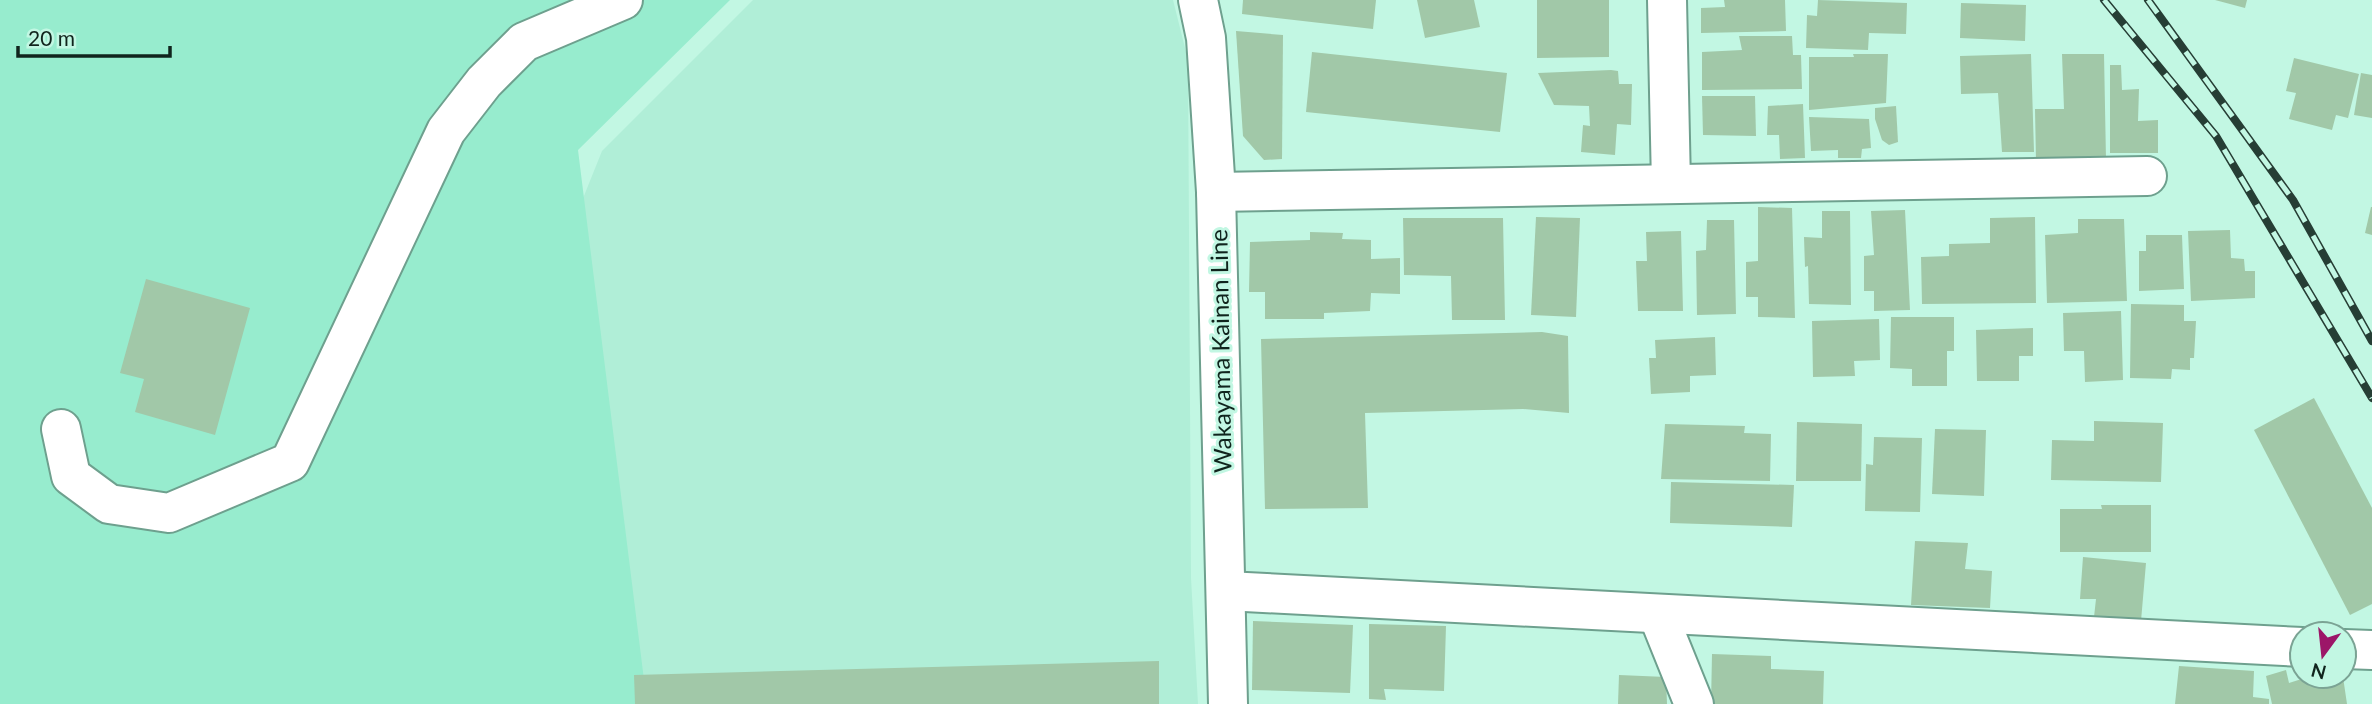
<svg xmlns="http://www.w3.org/2000/svg" width="2372" height="704" viewBox="0 0 2372 704" font-family="Lato,sans-serif">
<style>
.built{fill:#b0eed7}
.green{fill:#97ecce}
.building{fill:#a1c8a8}
.lines{fill:none;stroke-linecap:round;stroke-linejoin:round}
.street-casing{stroke:#6ea08e;stroke-width:42}
.secondary-casing{stroke:#6ea08e;stroke-width:42}
.street{stroke:#fff;stroke-width:38}
.secondary{stroke:#fff;stroke-width:38}
.rail-casing{stroke:#263e35;stroke-width:8}
.rail{stroke:#c2f7e3;stroke-width:5;stroke-dasharray:16;stroke-linecap:butt}
.labels{text-anchor:middle;dominant-baseline:central;stroke-width:6;stroke-linejoin:round;paint-order:stroke}
.street-label{font-size:24px;fill:#10241d;stroke:#c2f7e3}
</style>
<rect width="100%" height="100%" fill="#c2f7e3"/>
<polygon class="built" points="753,0 1173,0 1188,60 1191,578 1198,704 585,704 537,313 602,151"/>
<polygon class="green" points="0,0 730,0 578,150 647,704 0,704"/>
<g class="building">
<polygon points="1243,0 1376,0 1373,29 1242,14"/>
<polygon points="1417,0 1474,0 1480,27 1425,38"/>
<polygon points="1537,0 1609,0 1609,57 1537,58"/>
<polygon points="1724,0 1785,0 1786,31 1701,33 1701,8 1725,7"/>
<polygon points="1818,0 1907,3 1906,34 1869,33 1868,50 1806,48 1807,15 1817,16"/>
<polygon points="2215,0 2247,0 2245,8"/>
<polygon points="1961,3 2026,5 2025,41 1960,38"/>
<polygon points="1236,31 1283,35 1282,159 1264,160 1243,136"/>
<polygon points="1739,36 1792,36 1793,55 1801,55 1802,89 1702,90 1702,52 1742,50"/>
<polygon points="1312,52 1507,73 1500,132 1306,112"/>
<polygon points="1853,54 1888,54 1886,103 1809,110 1809,57 1854,57"/>
<polygon points="2031,54 2034,152 2002,152 1998,93 1961,94 1960,56"/>
<polygon points="2062,54 2104,54 2106,160 2036,161 2035,109 2064,109"/>
<polygon points="2294,58 2359,74 2348,118 2336,115 2332,130 2289,119 2296,93 2286,91"/>
<polygon points="2110,65 2121,65 2122,90 2139,89 2138,121 2158,120 2158,153 2110,153"/>
<polygon points="1611,70 1618,71 1619,84 1632,84 1631,125 1617,124 1615,155 1581,152 1583,125 1590,126 1589,106 1554,105 1538,73"/>
<polygon points="2361,73 2372,75 2372,118 2354,115"/>
<polygon points="1702,96 1755,96 1756,136 1703,135"/>
<polygon points="1803,104 1805,158 1780,159 1779,135 1767,135 1768,106"/>
<polygon points="1896,106 1898,142 1889,145 1882,140 1875,119 1875,108"/>
<polygon points="1809,117 1869,119 1871,148 1862,149 1861,158 1838,158 1838,150 1811,151"/>
<polygon points="1758,207 1792,208 1795,318 1758,317 1758,297 1746,297 1746,262 1758,261"/>
<polygon points="2371,207 2372,207 2372,235 2365,233"/>
<polygon points="1905,210 1910,310 1874,311 1874,291 1864,291 1864,256 1874,255 1871,211"/>
<polygon points="1822,211 1850,211 1851,305 1809,304 1808,266 1805,267 1804,237 1822,238"/>
<polygon points="1536,217 1580,218 1576,317 1531,315"/>
<polygon points="2035,217 2036,303 1922,304 1921,257 1949,256 1949,244 1990,243 1990,218"/>
<polygon points="1403,218 1503,218 1505,320 1452,320 1451,276 1404,275"/>
<polygon points="2078,219 2124,219 2127,301 2047,303 2045,235 2078,233"/>
<polygon points="1707,220 1734,220 1736,314 1697,315 1696,251 1706,250"/>
<polygon points="2230,230 2231,258 2244,259 2245,271 2255,271 2255,298 2191,301 2188,231"/>
<polygon points="1681,231 1683,311 1638,311 1636,261 1647,261 1646,232"/>
<polygon points="1310,232 1343,233 1342,239 1371,240 1371,259 1400,258 1400,294 1371,293 1370,311 1324,313 1324,319 1265,319 1265,292 1249,292 1250,242 1310,240"/>
<polygon points="2146,235 2182,235 2184,289 2139,291 2139,251 2146,251"/>
<polygon points="146,279 250,308 215,435 135,412 144,379 120,373"/>
<polygon points="2131,304 2184,305 2184,321 2196,321 2194,358 2190,358 2190,370 2172,369 2171,379 2130,378"/>
<polygon points="2121,311 2123,380 2085,382 2084,351 2064,351 2063,313"/>
<polygon points="1891,317 1954,317 1954,351 1947,351 1947,386 1912,386 1912,369 1890,368"/>
<polygon points="1879,319 1880,360 1854,361 1855,376 1813,377 1812,321"/>
<polygon points="2033,328 2033,356 2019,356 2019,381 1977,381 1976,330"/>
<polygon points="1542,332 1568,336 1569,413 1523,409 1365,413 1368,508 1265,509 1261,339"/>
<polygon points="1715,337 1716,375 1690,376 1690,392 1651,394 1649,358 1656,358 1655,340"/>
<polygon points="2314,398 2372,508 2372,604 2350,615 2254,430"/>
<polygon points="2094,421 2163,423 2161,482 2051,480 2052,440 2094,441"/>
<polygon points="1797,422 1862,424 1861,481 1796,481"/>
<polygon points="1665,424 1745,426 1744,433 1771,434 1770,481 1661,479"/>
<polygon points="1935,429 1986,430 1984,496 1932,494"/>
<polygon points="1874,437 1922,438 1920,512 1865,511 1866,464 1873,465"/>
<polygon points="1671,482 1794,485 1792,527 1670,523"/>
<polygon points="2101,505 2151,505 2151,552 2060,552 2060,509 2102,509"/>
<polygon points="1915,541 1968,543 1965,569 1992,571 1990,608 1911,605"/>
<polygon points="2083,557 2146,563 2141,621 2094,617 2096,599 2080,599"/>
<polygon points="1253,621 1353,625 1350,693 1252,690"/>
<polygon points="1369,624 1446,626 1444,691 1384,689 1386,700 1369,699"/>
<polygon points="1712,654 1771,656 1771,669 1824,671 1823,704 1711,704"/>
<polygon points="1159,661 1159,704 635,704 634,675"/>
<polygon points="2179,666 2254,671 2253,697 2269,699 2269,704 2175,704"/>
<polygon points="2286,670 2289,683 2311,676 2314,684 2343,677 2347,704 2272,704 2266,676"/>
<polygon points="1619,675 1666,677 1667,704 1618,704"/>
</g>
<g class="lines">
<defs>
<g id="street">
<polyline points="1667,0 1671,184"/>
<polyline points="1216,192 2147,176"/>
<polyline points="61,429 71,476 109,504 169,513 290,462 446,131 484,82 524,42 623,0"/>
<polyline points="1226,591 2302,647"/>
<polyline points="1658,615 1694,704"/>
<polyline points="2344,649 2372,650"/>
</g>
<polyline id="secondary" points="1198,0 1206,38 1216,192 1228,704"/>
</defs>
<use href="#street" class="street-casing"/>
<use href="#secondary" class="secondary-casing"/>
<use href="#street" class="street"/>
<use href="#secondary" class="secondary"/>
<defs>
<g id="rail">
<polyline points="2104,0 2216,136 2372,398"/>
<polyline points="2148,0 2293,200 2372,341"/>
</g>
</defs>
<use href="#rail" class="rail-casing"/>
<use href="#rail" class="rail"/>
</g>
<g class="labels">
<g class="street-label">
<text transform="translate(1220 351) rotate(-91)">Wakayama Kainan Line</text>
</g>
</g>
<g transform="translate(2323 655) rotate(195)"><circle r="33" fill="#c2f7e3" stroke="#7ba394" stroke-width="2"/>
<path d="M0-5L12 26L0 18L-12 26Z" fill="#9c1668"/>
<text y="-10" font-size="19" font-weight="bold" text-anchor="middle" fill="#10241d">N</text>
</g>
<path d="M18 46v10h152v-10" fill="none" stroke="#10241d" stroke-width="3.5"/>
<text x="28" y="46" font-size="21" fill="#10241d" stroke="#c2f7e3" stroke-width="5" paint-order="stroke">20 m</text>
</svg>
